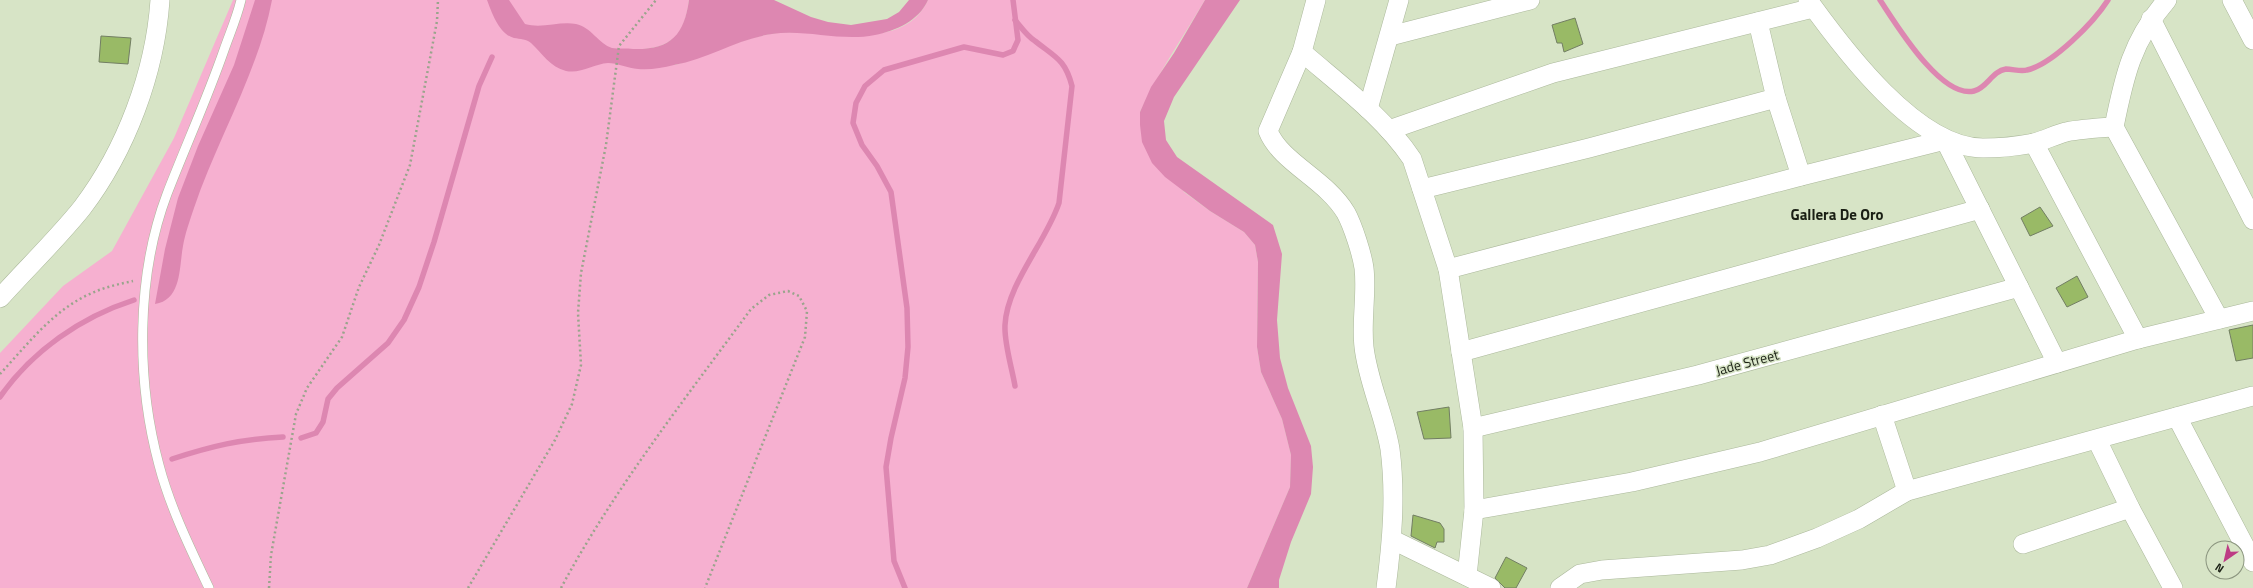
<svg xmlns="http://www.w3.org/2000/svg" width="2253" height="588" viewBox="0 0 2253 588" font-family="'Titillium Web',sans-serif">
<style>
.green{fill:#f6b0d0}
.water{fill:#dd87b1}
.lines{fill:none;stroke-linecap:round;stroke-linejoin:round}
.stream{stroke:#dd87b1;stroke-width:5.5}
.building{fill:#99ba66;stroke:#727e63}
.service-casing{stroke:#abb89b;stroke-width:10}
.minor-casing{stroke:#abb89b;stroke-width:20}
.path{stroke:#9aa48c;stroke-width:2.5;stroke-dasharray:2 3;stroke-linecap:butt}
.service{stroke:#fff;stroke-width:9}
.minor{stroke:#fff;stroke-width:19}
.labels{text-anchor:middle;dominant-baseline:central;stroke-width:3;stroke-linejoin:round;paint-order:stroke}
.street-label{font-size:14px;fill:#1a1f14;stroke:#d7e4c6}
.neighbourhood-label{font-size:15px;font-weight:bold;fill:#1a1f14;stroke:#d7e4c6}
</style>
<rect width="100%" height="100%" fill="#d7e4c6"/>
<path class="green" d="M233,0H689C685,30 676,46 644,49L675,65C707,56 737,40 770,34C817,25 902,57 928,0H1205C1183,37 1158,73 1140,112L1184,192L1210,211L1244,232L1255,245L1258,262L1257,347L1261,372L1282,419L1291,455L1290,487L1247,588H0V353L63,286L112,251L174,138Z"/>
<g class="water">
<path d="M255,0H272C259,70 217,140 194,208C190,220 185,234 183,246C179,267 182,300 155,304L165,249L178,198L198,146L234,65Z"/>
<path d="M487,0H509L525,24C542,29 559,21 576,24C591,27 599,44 612,48C618,49 627,48 633,49C670,50 684,36 689,0H774L811,17L828,22L851,25L887,19L899,12L909,0H928C919,21 895,31 875,35C841,42 806,29 772,34C737,39 708,59 674,65C662,68 650,70 638,69C628,68 617,63 608,63C594,64 581,74 566,71C550,67 543,54 531,43C527,39 520,39 514,38C499,34 492,13 487,0Z"/>
<polygon points="1205,0 1240,0 1174,97 1164,121 1166,140 1177,157 1273,225 1282,254 1277,320 1280,358 1288,388 1311,446 1313,467 1311,494 1291,542 1279,580 1279,588 1247,588 1290,487 1291,455 1282,419 1261,372 1257,347 1258,262 1255,245 1244,232 1210,211 1165,177 1152,163 1142,142 1140,125 1140,112 1151,87 1174,53"/>
</g>
<g class="lines">
<g class="stream">
<path d="M1880,0C1896,24 1941,99 1974,91C1987,88 1992,71 2006,69C2013,69 2021,72 2027,70C2053,64 2094,22 2108,0"/>
<path d="M1015,20C1021,27 1027,36 1035,41C1055,57 1065,59 1072,86L1059,203C1046,242 1007,284 1005,325C1004,343 1012,368 1015,386"/>
<path d="M0,397C32,351 81,317 134,300"/>
<polyline points="301,438 316,433 323,422 328,399 337,388 388,343 404,320 419,287 434,242 479,86 492,57"/>
<path d="M172,459C212,446 241,439 283,437"/>
<polyline points="905,588 894,561 886,467 891,438 905,378 908,347 907,308 891,192 877,166 862,145 853,123 856,103 865,86 884,70 964,47 1003,55 1013,51 1018,40 1013,0"/>
</g>
</g>
<g class="building">
<polygon points="1575,18 1583,44 1564,52 1562,43 1557,43 1552,25"/>
<polygon points="101,36 131,38 128,64 99,62"/>
<polygon points="2040,207 2053,226 2030,236 2021,218"/>
<polygon points="2077,276 2088,297 2067,307 2056,288"/>
<polygon points="2253,325 2253,358 2236,361 2229,330"/>
<polygon points="1449,407 1451,438 1424,439 1417,412"/>
<polygon points="1413,515 1440,523 1444,529 1444,542 1437,542 1435,548 1411,536"/>
<polygon points="1506,557 1527,568 1516,588 1505,588 1495,578"/>
</g>
<g class="lines">
<defs>
<path id="service" d="M209,588C190,548 170,507 159,465C136,380 136,276 167,194C186,145 207,99 224,50C230,33 237,17 241,0"/>
<g id="minor">
<path d="M1316,0L1302,52C1340,85 1384,117 1412,159L1448,269L1473,428L1474,510L1467,576"/>
<path d="M1808,0C1844,50 1917,148 1983,148C1999,148 2018,146 2034,143C2045,140 2055,135 2066,132C2081,129 2098,128 2114,127"/>
<path d="M2167,0C2132,40 2124,77 2114,127L2219,319"/>
<polyline points="2232,0 2253,40"/>
<polyline points="2151,19 2253,220"/>
<polyline points="1758,22 1776,98 1801,176"/>
<polyline points="1390,36 1530,0"/>
<path d="M1302,52L1268,131C1281,163 1326,179 1346,213C1353,226 1362,254 1364,268C1367,294 1361,321 1364,347C1368,382 1384,414 1390,449C1396,495 1392,542 1386,588"/>
<polyline points="1368,109 1399,0"/>
<polyline points="1389,130 1553,73 1813,8"/>
<polyline points="1945,140 2057,363"/>
<polyline points="2034,143 2138,339"/>
<polyline points="1422,189 1589,148 1776,98"/>
<polyline points="1448,269 1801,176 1945,140"/>
<path d="M0,298C27,268 57,239 82,208C126,150 155,73 160,0"/>
<polyline points="1461,352 1980,209"/>
<polyline points="1882,415 1907,491"/>
<polyline points="2177,417 2253,562"/>
<polyline points="1473,428 1698,375 2019,287"/>
<polyline points="2097,440 2130,508 2173,588"/>
<polyline points="1474,510 1632,482 1760,452 2138,339 2253,311"/>
<polyline points="1393,540 1491,588"/>
<polyline points="2023,544 2130,508"/>
<polyline points="1560,588 1580,574 1602,570 1742,560 1770,555 1817,538 1859,519 1907,491 2253,396"/>
</g>
</defs>
<use href="#service" class="service-casing"/>
<use href="#minor" class="minor-casing"/>
<g class="path">
<path d="M0,374C27,345 54,309 92,293C105,287 119,284 133,281"/>
<polyline points="269,588 271,555 296,414 307,388 342,337 359,287 379,245 410,165 437,21 438,0"/>
<polyline points="468,588 555,440 572,404 581,365 578,313 581,273 606,145 619,46 656,0"/>
<path d="M561,588C614,489 685,399 751,309L769,295L788,291L799,296L807,311L805,337L705,588"/>
</g>
<use href="#service" class="service"/>
<use href="#minor" class="minor"/>
</g>
<g class="labels">
<g class="street-label">
<text transform="translate(1747 362) rotate(-15)">Jade Street</text>
</g>
<g class="neighbourhood-label">
<text x="1837" y="214">Gallera De Oro</text>
</g>
</g>
<g transform="translate(2225 560) rotate(214)"><circle r="19" fill="#d7e4c6" stroke="#8b957f"/>
<path d="M0-3L7 15L0 10L-7 15Z" fill="#bd3b84"/>
<text y="-6" font-size="11" font-weight="bold" text-anchor="middle" fill="#1a1f14">N</text>
</g>
</svg>
